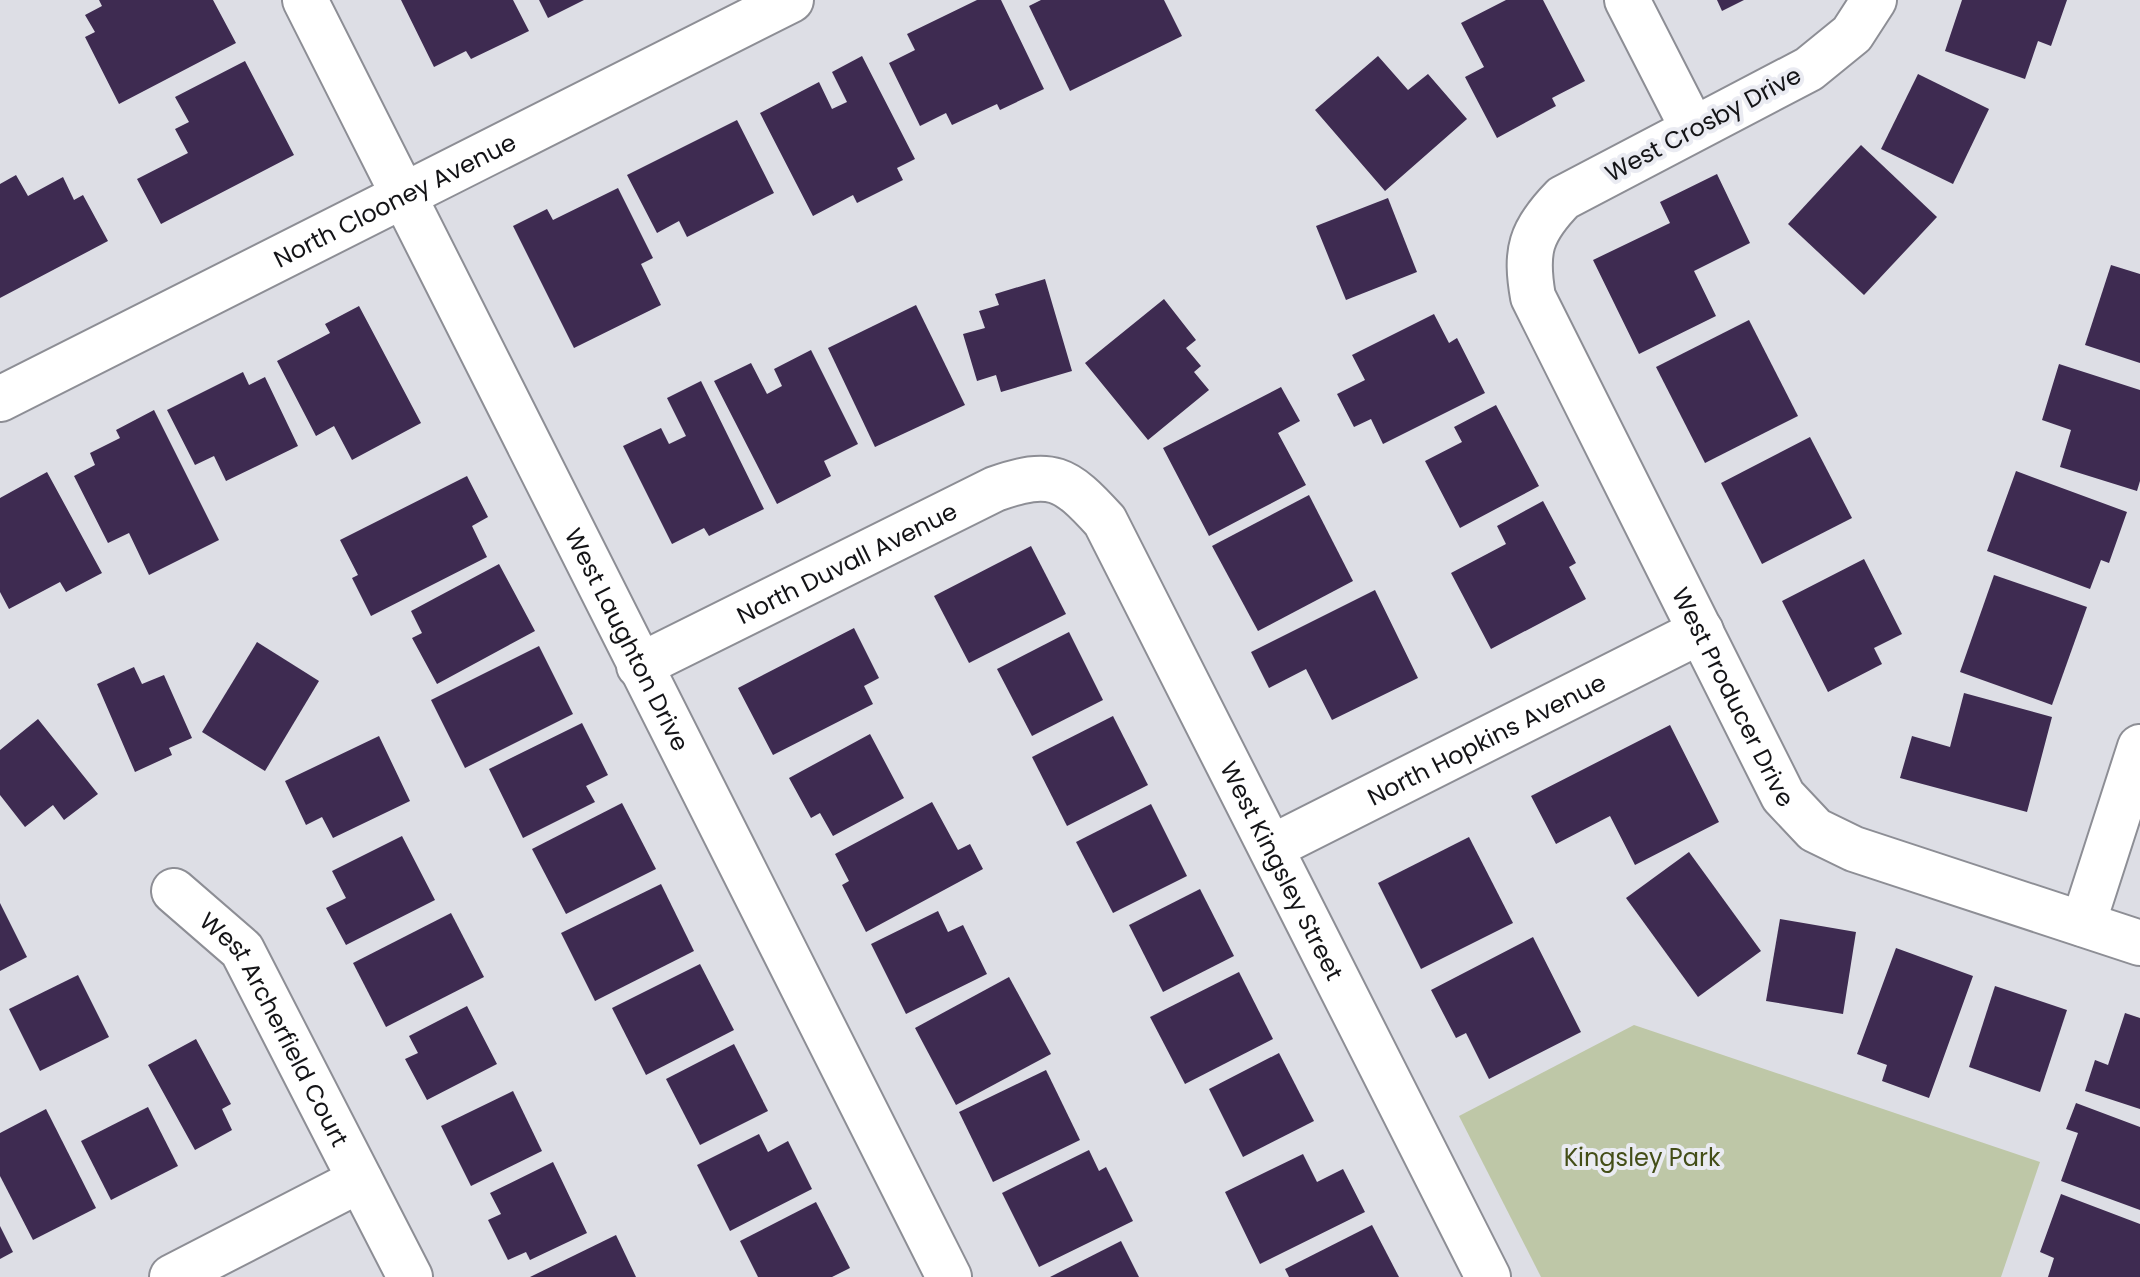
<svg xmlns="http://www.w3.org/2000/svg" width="2140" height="1277" viewBox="0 0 2140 1277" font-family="Poppins,sans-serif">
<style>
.green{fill:#bec7a7}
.building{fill:#3e2b51}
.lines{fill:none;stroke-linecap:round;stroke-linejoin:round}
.minor-casing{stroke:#8d8e95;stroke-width:48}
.minor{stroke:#fff;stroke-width:44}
.labels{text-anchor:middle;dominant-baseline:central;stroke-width:8;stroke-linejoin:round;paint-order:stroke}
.street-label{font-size:24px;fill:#141417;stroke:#eaebf2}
.park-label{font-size:24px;fill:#444e18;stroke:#eaebf2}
</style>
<rect width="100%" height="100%" fill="#dddee5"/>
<polygon class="green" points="1634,1025 2040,1162 2001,1277 1541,1277 1459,1116"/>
<g class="building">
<polygon points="99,0 213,0 236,43 119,104 85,37 95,32 85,15 102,6"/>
<polygon points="401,0 513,0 529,31 471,59 466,51 434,67"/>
<polygon points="539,0 584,0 548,18"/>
<polygon points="977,0 1001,0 1044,89 1000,110 997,104 952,125 946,113 920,126 889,63 915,50 907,34"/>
<polygon points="1041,0 1164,0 1182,36 1070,91 1029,6"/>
<polygon points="1506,0 1543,0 1585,81 1552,98 1556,106 1497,138 1465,77 1484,67 1461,23"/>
<polygon points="1717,0 1744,0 1722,11"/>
<polygon points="1962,0 2067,0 2051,46 2038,41 2025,79 1945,51"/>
<polygon points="862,56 915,159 897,168 903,180 857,203 853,195 813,216 760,113 819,82 832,109 847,102 832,72"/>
<polygon points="1378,56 1408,90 1428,74 1467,119 1385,191 1315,110"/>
<polygon points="245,61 294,155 161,224 137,179 188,153 175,129 189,122 175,97"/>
<polygon points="1918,74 1989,109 1953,184 1881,149"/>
<polygon points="737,120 774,193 687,237 679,221 657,233 627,175"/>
<polygon points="1861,145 1937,217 1864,295 1788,224"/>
<polygon points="1717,174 1750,243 1694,271 1716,316 1639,354 1593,260 1670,223 1660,202"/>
<polygon points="16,175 28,196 63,177 74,200 83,195 108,241 0,298 0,184"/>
<polygon points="618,188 653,258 641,264 661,305 574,348 513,226 547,209 553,220"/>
<polygon points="1388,198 1417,272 1346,300 1316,226"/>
<polygon points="2111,265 2140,274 2140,363 2085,345"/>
<polygon points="1045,279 1072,371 1001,392 996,375 977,381 963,334 985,328 979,311 999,305 995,294"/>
<polygon points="1164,299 1196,340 1186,348 1201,366 1194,372 1209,390 1148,440 1085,363"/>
<polygon points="916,305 965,405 875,447 828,348"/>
<polygon points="359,306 421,423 352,460 334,426 316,436 277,361 330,333 325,324"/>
<polygon points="1434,314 1449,343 1457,338 1485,393 1383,444 1371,419 1354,427 1337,394 1365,380 1352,355"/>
<polygon points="1749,320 1798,416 1705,463 1656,367"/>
<polygon points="811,350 858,444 824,461 831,476 777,504 714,381 751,363 767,394 782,386 774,369"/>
<polygon points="2059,364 2140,390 2140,481 2137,491 2060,467 2071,430 2042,420"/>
<polygon points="243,372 249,385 265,377 298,446 226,481 214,456 195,465 167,410"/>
<polygon points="701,381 764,509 709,536 704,528 672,544 623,446 661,428 669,444 686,436 667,398"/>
<polygon points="1281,387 1300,421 1278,433 1306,485 1209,536 1163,448"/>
<polygon points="1496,405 1539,486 1460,528 1425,461 1462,442 1454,427"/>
<polygon points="154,410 219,540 149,575 129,533 108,543 74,476 95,465 90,453 120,438 116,430"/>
<polygon points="1810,437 1852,518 1762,564 1721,483"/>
<polygon points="2016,471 2127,512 2109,563 2101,560 2090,589 1987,551"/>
<polygon points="47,472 102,573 66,592 60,582 9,609 0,592 0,498"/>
<polygon points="467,476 488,517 472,526 487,557 371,616 352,578 358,575 340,540"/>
<polygon points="1309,495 1353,581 1258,631 1212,546"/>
<polygon points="1543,501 1576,563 1569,567 1586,599 1491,649 1451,573 1506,544 1497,526"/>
<polygon points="1031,546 1066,614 969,663 934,596"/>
<polygon points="1864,559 1902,634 1874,648 1882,664 1828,692 1782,601"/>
<polygon points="499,564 535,631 437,684 412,638 422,633 411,611"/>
<polygon points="1994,575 2087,607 2052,705 1960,672"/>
<polygon points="1375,590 1418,678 1332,720 1306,669 1269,688 1251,652"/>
<polygon points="854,628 879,678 864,686 873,704 773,755 738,688"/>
<polygon points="1069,632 1103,700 1032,736 997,669"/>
<polygon points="257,642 319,681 265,771 202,732"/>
<polygon points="539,646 573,714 465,768 431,700"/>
<polygon points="134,667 142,684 164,675 192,738 169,748 172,755 135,772 97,684"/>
<polygon points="1964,693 2052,717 2027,812 1900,778 1912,736 1950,747"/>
<polygon points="1113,716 1148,785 1067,826 1032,757"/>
<polygon points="38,719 98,794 64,820 53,805 25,827 0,795 0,750"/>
<polygon points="582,723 608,775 586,786 595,802 523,838 489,769"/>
<polygon points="1670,725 1719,822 1635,865 1610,816 1556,844 1531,796"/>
<polygon points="870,734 904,798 833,836 820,813 811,818 789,778"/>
<polygon points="379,736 410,801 333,838 322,817 306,825 285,781"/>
<polygon points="932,802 958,850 970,844 983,869 866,932 842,885 849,881 835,854"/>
<polygon points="622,803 656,869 566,914 532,849"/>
<polygon points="1151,804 1187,876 1113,913 1076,842"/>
<polygon points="402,836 435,900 346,945 326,908 346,898 332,871"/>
<polygon points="1469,837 1513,923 1421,969 1378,883"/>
<polygon points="1689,852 1761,951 1698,997 1626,898"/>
<polygon points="661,884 694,951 595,1001 561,933"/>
<polygon points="1200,889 1234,956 1163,992 1129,925"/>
<polygon points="0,903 27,957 0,971"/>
<polygon points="938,911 948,932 963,925 987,974 906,1014 871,944"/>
<polygon points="451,913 484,977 386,1027 353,963"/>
<polygon points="1780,919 1856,932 1843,1014 1766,1001"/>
<polygon points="1533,937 1581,1032 1489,1079 1466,1033 1456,1038 1431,990"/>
<polygon points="1896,948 1973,976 1929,1098 1882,1081 1887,1065 1857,1054"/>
<polygon points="700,964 734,1030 646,1075 612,1008"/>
<polygon points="1239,972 1273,1039 1185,1084 1150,1017"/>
<polygon points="78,975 109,1037 40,1071 9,1009"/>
<polygon points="1009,977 1051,1054 956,1105 915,1028"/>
<polygon points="1995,986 2067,1010 2040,1092 1969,1067"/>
<polygon points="467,1006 497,1064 427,1100 405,1059 418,1053 409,1036"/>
<polygon points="2125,1013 2140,1018 2140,1109 2085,1091 2095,1060 2108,1065"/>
<polygon points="196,1039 231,1104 222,1109 232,1130 195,1150 148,1065"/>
<polygon points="734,1044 768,1111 700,1145 666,1079"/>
<polygon points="1279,1053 1314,1121 1243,1157 1209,1089"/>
<polygon points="1046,1070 1080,1140 993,1182 959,1112"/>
<polygon points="513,1091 542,1151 471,1186 441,1126"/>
<polygon points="2076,1103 2140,1127 2140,1210 2061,1181 2078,1133 2066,1129"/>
<polygon points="148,1107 178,1166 111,1200 81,1141"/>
<polygon points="46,1109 96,1208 33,1240 0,1176 0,1133"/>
<polygon points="759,1134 768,1152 788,1141 812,1189 730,1231 697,1165"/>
<polygon points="1089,1150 1099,1171 1106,1167 1133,1221 1039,1267 1002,1193"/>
<polygon points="1303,1154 1317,1182 1343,1169 1365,1212 1260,1264 1225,1192"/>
<polygon points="553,1162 587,1233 530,1260 526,1252 508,1260 488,1220 501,1214 490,1193"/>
<polygon points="2061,1194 2140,1224 2140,1277 2048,1277 2054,1258 2040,1252"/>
<polygon points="816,1202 850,1268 832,1277 758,1277 740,1241"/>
<polygon points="1372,1225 1399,1277 1289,1277 1285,1269"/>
<polygon points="0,1226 13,1252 0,1259"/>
<polygon points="616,1235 636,1277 530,1277"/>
<polygon points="1121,1241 1139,1277 1050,1277"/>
</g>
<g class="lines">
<defs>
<g id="minor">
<path id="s1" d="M305,0L949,1277"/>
<polyline points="1627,0 1693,129"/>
<path id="s2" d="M1874,0L1852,34L1809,69L1563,198C1530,232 1525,251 1533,297L1783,796L1815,830L1854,849L2140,943"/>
<path id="s3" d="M0,399L791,0"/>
<path id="s4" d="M639,666L995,489C1052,469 1065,477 1105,521L1488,1277"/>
<path id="s5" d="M1272,847L1701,631"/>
<path id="s6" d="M174,891L242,950L410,1277"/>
<polyline points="2083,924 2140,747"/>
<polyline points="172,1277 360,1180"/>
</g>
</defs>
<use href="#minor" class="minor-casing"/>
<use href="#minor" class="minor"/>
</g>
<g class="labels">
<g class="street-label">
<text transform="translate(1703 124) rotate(-28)">West Crosby Drive</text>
<text stroke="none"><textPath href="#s3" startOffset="442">North Clooney Avenue</textPath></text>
<text stroke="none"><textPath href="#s4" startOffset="232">North Duvall Avenue</textPath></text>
<text stroke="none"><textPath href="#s1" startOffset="716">West Laughton Drive</textPath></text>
<text stroke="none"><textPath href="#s2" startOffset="930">West Producer Drive</textPath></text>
<text stroke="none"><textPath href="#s5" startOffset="240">North Hopkins Avenue</textPath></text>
<text stroke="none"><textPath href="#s4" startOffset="916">West Kingsley Street</textPath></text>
<text stroke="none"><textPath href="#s6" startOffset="174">West Archerfield Court</textPath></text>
</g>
<g class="park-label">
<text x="1642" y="1157">Kingsley Park</text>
</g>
</g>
</svg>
